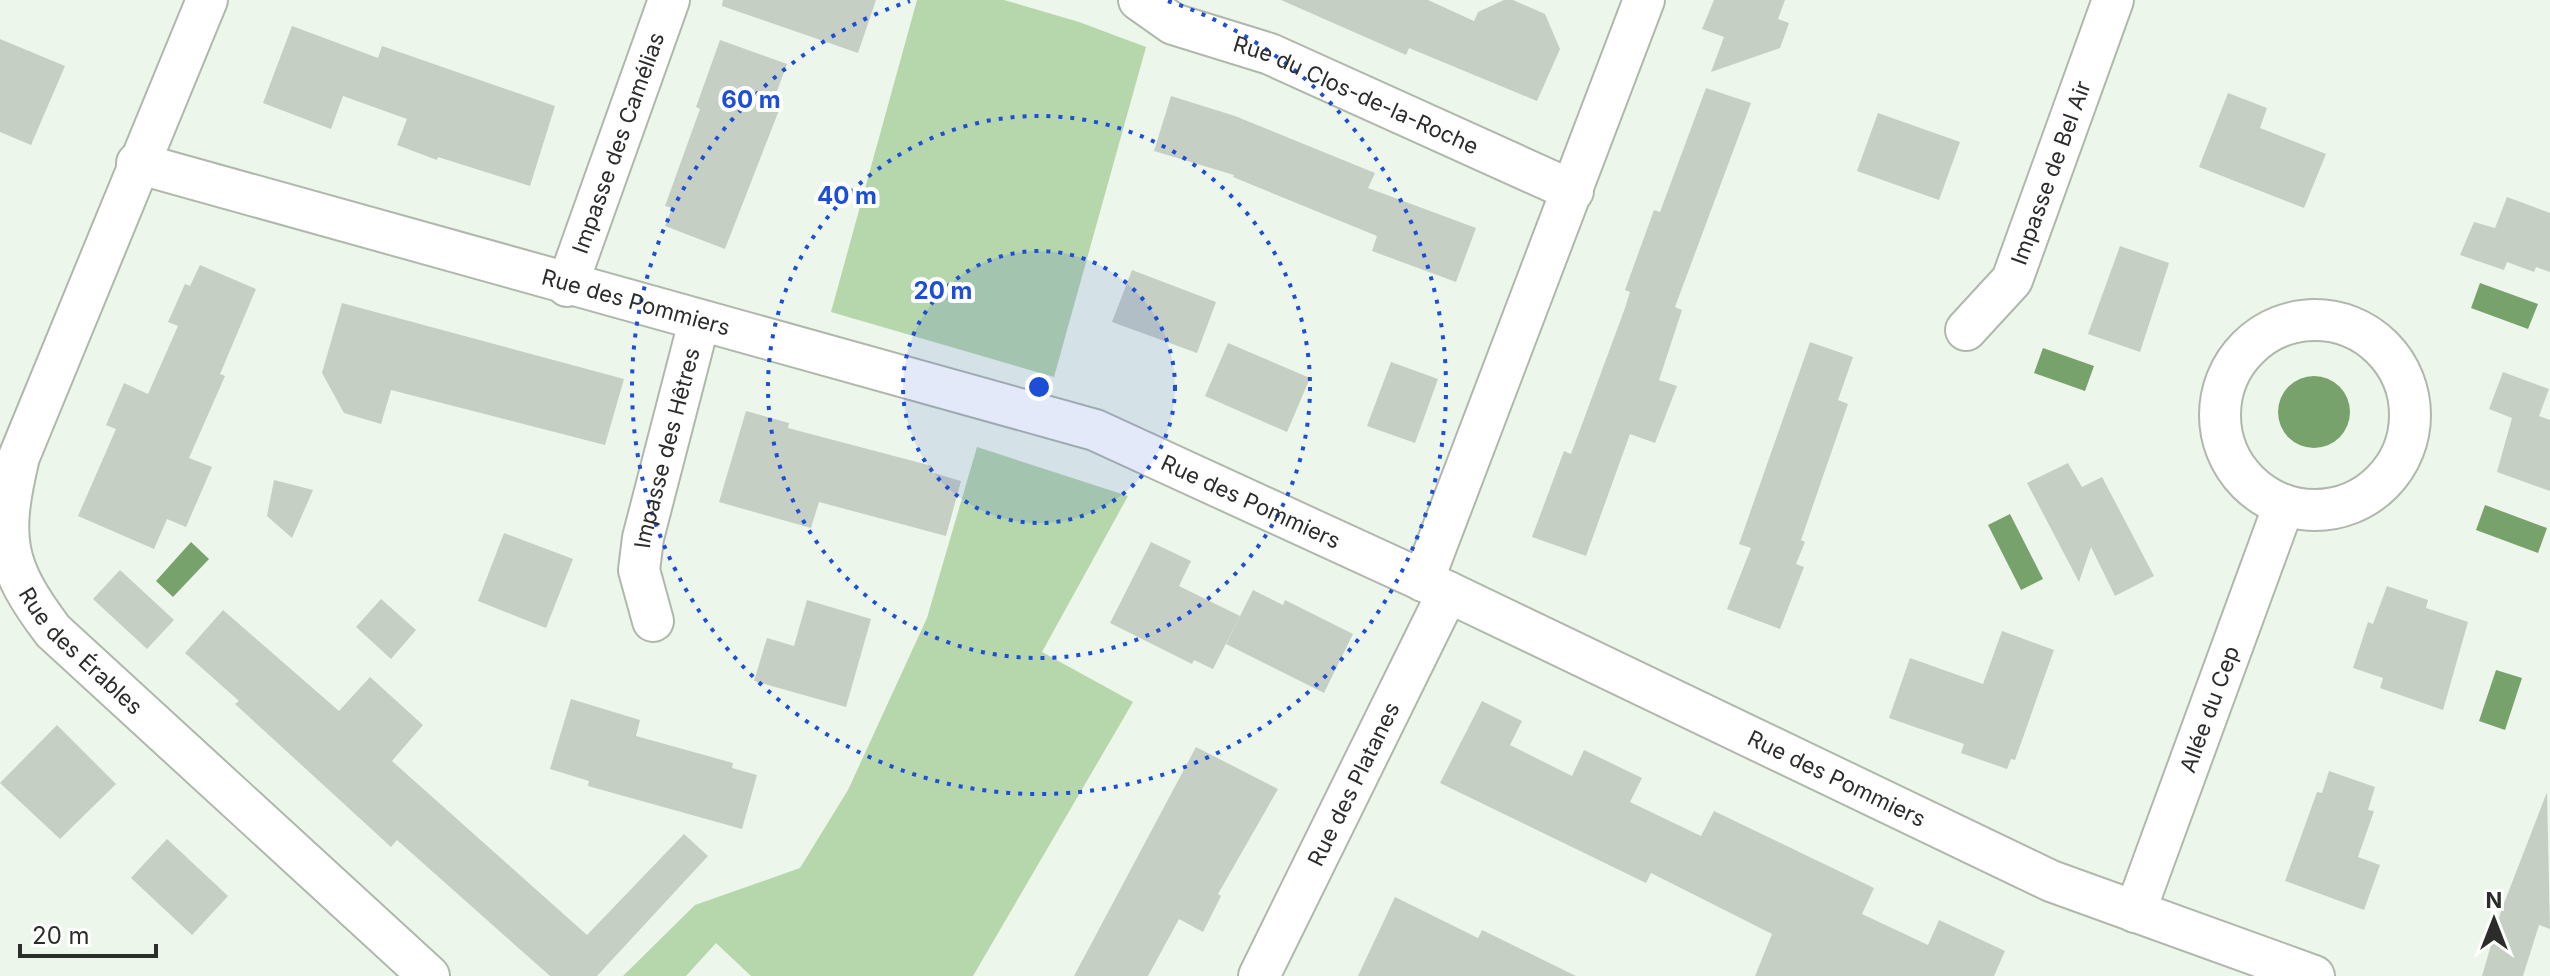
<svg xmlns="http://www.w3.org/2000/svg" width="2550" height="976" viewBox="0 0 2550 976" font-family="Inter,sans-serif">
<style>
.green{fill:#b5d7ab}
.water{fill:#78a26c}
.building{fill:#c6cfc3}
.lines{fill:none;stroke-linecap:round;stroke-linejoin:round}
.minor-casing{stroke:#b0b8ad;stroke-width:44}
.minor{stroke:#fff;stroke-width:40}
.ring{fill:none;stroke:#1d4ed8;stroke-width:4;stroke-dasharray:4 8}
.labels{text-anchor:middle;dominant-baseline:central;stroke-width:8;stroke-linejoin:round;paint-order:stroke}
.street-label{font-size:22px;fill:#2a2d29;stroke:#fff}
.centre{fill:#1d4ed8;stroke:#fff;stroke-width:4}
.ring-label{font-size:24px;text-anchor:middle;font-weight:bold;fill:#1d4ed8;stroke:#fff;stroke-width:8;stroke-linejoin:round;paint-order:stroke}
</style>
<rect width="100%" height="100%" fill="#edf6ea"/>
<g class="green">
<polygon points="917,0 1004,0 1079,22 1146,47 1054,377 831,312"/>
<polygon points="977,447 1128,496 1042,652 1133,702 973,976 751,976 716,943 686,976 623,976 695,905 800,868 848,790 927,618"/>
</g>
<g class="water">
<polygon points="2480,283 2538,304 2528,329 2471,308"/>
<polygon points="2043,348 2094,366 2085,391 2034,373"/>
<circle cx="2314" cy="412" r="36"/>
<polygon points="2485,505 2547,528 2538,553 2476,530"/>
<polygon points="2010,514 2043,579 2021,590 1988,525"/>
<polygon points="191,542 209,559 173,597 156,581"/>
<polygon points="2496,670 2522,678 2505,730 2479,721"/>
</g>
<g class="building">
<polygon points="723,0 876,0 858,53 722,6"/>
<polygon points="1281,0 1428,0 1474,21 1478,12 1504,0 1513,0 1545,14 1560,49 1537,101 1409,48 1406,55"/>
<polygon points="1714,0 1785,0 1778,19 1789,23 1780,48 1711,72 1724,37 1702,29"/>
<polygon points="292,26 378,58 382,46 555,106 530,186 438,157 437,160 397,145 407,119 343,96 331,129 263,103"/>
<polygon points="0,39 65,66 31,145 0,132"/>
<polygon points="720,40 787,64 773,102 781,105 725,249 665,226 672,208 665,206 700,109 696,107"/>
<polygon points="1706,88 1751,103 1675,307 1682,310 1659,380 1677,386 1655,443 1630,434 1586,556 1532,537 1564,451 1571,454 1625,308 1630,292 1625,290 1654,210 1660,212"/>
<polygon points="2228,93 2267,108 2260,128 2326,154 2304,208 2199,167"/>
<polygon points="1171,96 1235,116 1375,173 1368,188 1476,228 1456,282 1372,251 1377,236 1233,177 1234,175 1154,151"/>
<polygon points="1878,113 1960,142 1939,200 1857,171"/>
<polygon points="2507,197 2550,213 2550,272 2536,267 2534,272 2507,262 2504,270 2460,255 2474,222 2495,228"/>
<polygon points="2120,246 2169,263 2140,352 2088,334"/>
<polygon points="200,265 256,289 220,374 225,376 189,458 212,467 186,527 167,519 154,549 78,516 116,429 106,425 124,383 148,394 178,326 168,322 185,284 190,286"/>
<polygon points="1132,270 1216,302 1197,353 1112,322"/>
<polygon points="342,303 624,379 605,445 391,390 381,424 344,413 322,373"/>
<polygon points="1810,342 1853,357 1838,400 1848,404 1801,540 1805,542 1796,564 1804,567 1780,629 1727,609 1751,548 1739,544"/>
<polygon points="1228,343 1310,378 1287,432 1205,396"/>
<polygon points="1391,362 1438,379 1415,443 1367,426"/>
<polygon points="2503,372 2549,389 2539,416 2550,420 2550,491 2497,472 2512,418 2489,409"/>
<polygon points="746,411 789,423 788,428 932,466 930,472 961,481 946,536 819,502 811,528 719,502"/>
<polygon points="2068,463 2082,487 2102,477 2154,576 2115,596 2091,547 2079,582 2027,483"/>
<polygon points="274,480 313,490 292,538 267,516"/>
<polygon points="504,533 573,559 546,628 478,601"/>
<polygon points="1151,542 1191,561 1179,586 1240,616 1213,669 1194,660 1192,664 1110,623"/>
<polygon points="120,570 174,620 147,649 93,599"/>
<polygon points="2387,586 2428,600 2426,608 2468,622 2443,710 2380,688 2383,678 2353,668 2368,622 2373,624"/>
<polygon points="1253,590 1283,605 1285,600 1353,634 1324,693 1226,644"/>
<polygon points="381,599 416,630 391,659 356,627"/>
<polygon points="807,600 871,619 846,707 754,681 767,638 794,646"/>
<polygon points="223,610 339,711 370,677 423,725 392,761 587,935 684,834 708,856 597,976 550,976 397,840 391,847 235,704 239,701 185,653"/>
<polygon points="2002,631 2054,650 2015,760 2011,759 2007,769 1961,753 1964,744 1889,718 1910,658 1983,684"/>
<polygon points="571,699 640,720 636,736 733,763 732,768 757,775 742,829 588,786 589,781 550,769"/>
<polygon points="1482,701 1522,721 1510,745 1572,776 1584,750 1642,778 1630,802 1701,836 1714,811 1874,888 1862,914 1928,945 1939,920 2005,951 1994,976 1755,976 1772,934 1651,873 1646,883 1440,783"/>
<polygon points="57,725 116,784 60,839 0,783"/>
<polygon points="1196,747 1278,789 1218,894 1221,896 1203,932 1179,919 1148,976 1074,976"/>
<polygon points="2329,771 2375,787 2368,810 2374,811 2358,857 2380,865 2364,910 2285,881 2317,792 2322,793"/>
<polygon points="2547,792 2550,929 2539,925 2523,976 2482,976 2501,911"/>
<polygon points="167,839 228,896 192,935 131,878"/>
<polygon points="1395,897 1478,938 1482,930 1576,976 1358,976"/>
</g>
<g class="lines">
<defs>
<g id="minor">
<path id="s1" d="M207,0L19,457C0,537 3,565 53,631L429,976"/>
<path id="s2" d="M1139,0L1173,24L1270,54L1573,191"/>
<path id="s3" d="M137,163L1095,430L1448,592L2051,881L2314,976"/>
<path id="s4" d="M567,286L669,0"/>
<circle cx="2315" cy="415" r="95"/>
<path id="s5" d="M1966,330L2012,280L2113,0"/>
<polyline points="1423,581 1644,0"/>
<path id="s6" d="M653,621L639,570L643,538L699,322"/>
<path id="s7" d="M2135,912L2284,505"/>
<path id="s8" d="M1259,976L1448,592"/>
</g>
</defs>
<use href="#minor" class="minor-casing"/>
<use href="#minor" class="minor"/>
</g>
<circle cx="1039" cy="387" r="136" fill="#1d4ed8" fill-opacity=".12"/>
<g class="ring">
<circle cx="1039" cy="387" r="136"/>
<circle cx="1039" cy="387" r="271"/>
<path d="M1168 1A407 407 0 1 1 910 1"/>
</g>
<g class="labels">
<g class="street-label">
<text stroke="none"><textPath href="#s2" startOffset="238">Rue du Clos-de-la-Roche</textPath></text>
<text stroke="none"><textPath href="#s4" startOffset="152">Impasse des Camélias</textPath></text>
<text stroke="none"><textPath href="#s5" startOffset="182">Impasse de Bel Air</textPath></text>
<text stroke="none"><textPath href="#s3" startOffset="518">Rue des Pommiers</textPath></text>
<text stroke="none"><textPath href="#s6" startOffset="178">Impasse des Hêtres</textPath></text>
<text stroke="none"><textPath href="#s3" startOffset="1166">Rue des Pommiers</textPath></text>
<text stroke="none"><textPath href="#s1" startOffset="714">Rue des Érables</textPath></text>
<text stroke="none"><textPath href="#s7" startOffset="216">Allée du Cep</textPath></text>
<text stroke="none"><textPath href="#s3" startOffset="1814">Rue des Pommiers</textPath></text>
<text stroke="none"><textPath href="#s8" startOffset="214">Rue des Platanes</textPath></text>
</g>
</g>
<circle cx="1039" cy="387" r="12" class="centre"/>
<g class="ring-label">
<text x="751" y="108">60 m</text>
<text x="847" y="204">40 m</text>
<text x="943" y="299">20 m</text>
</g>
<g transform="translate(2494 920)" stroke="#ffffff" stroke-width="6" paint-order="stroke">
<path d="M0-6L14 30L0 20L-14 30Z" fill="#2a2d29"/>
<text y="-12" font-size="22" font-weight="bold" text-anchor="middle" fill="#2a2d29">N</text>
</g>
<path d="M20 944v12h136v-12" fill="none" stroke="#2a2d29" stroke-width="4"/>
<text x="32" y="944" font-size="24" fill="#2a2d29" stroke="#ffffff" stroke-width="6" paint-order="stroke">20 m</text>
</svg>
